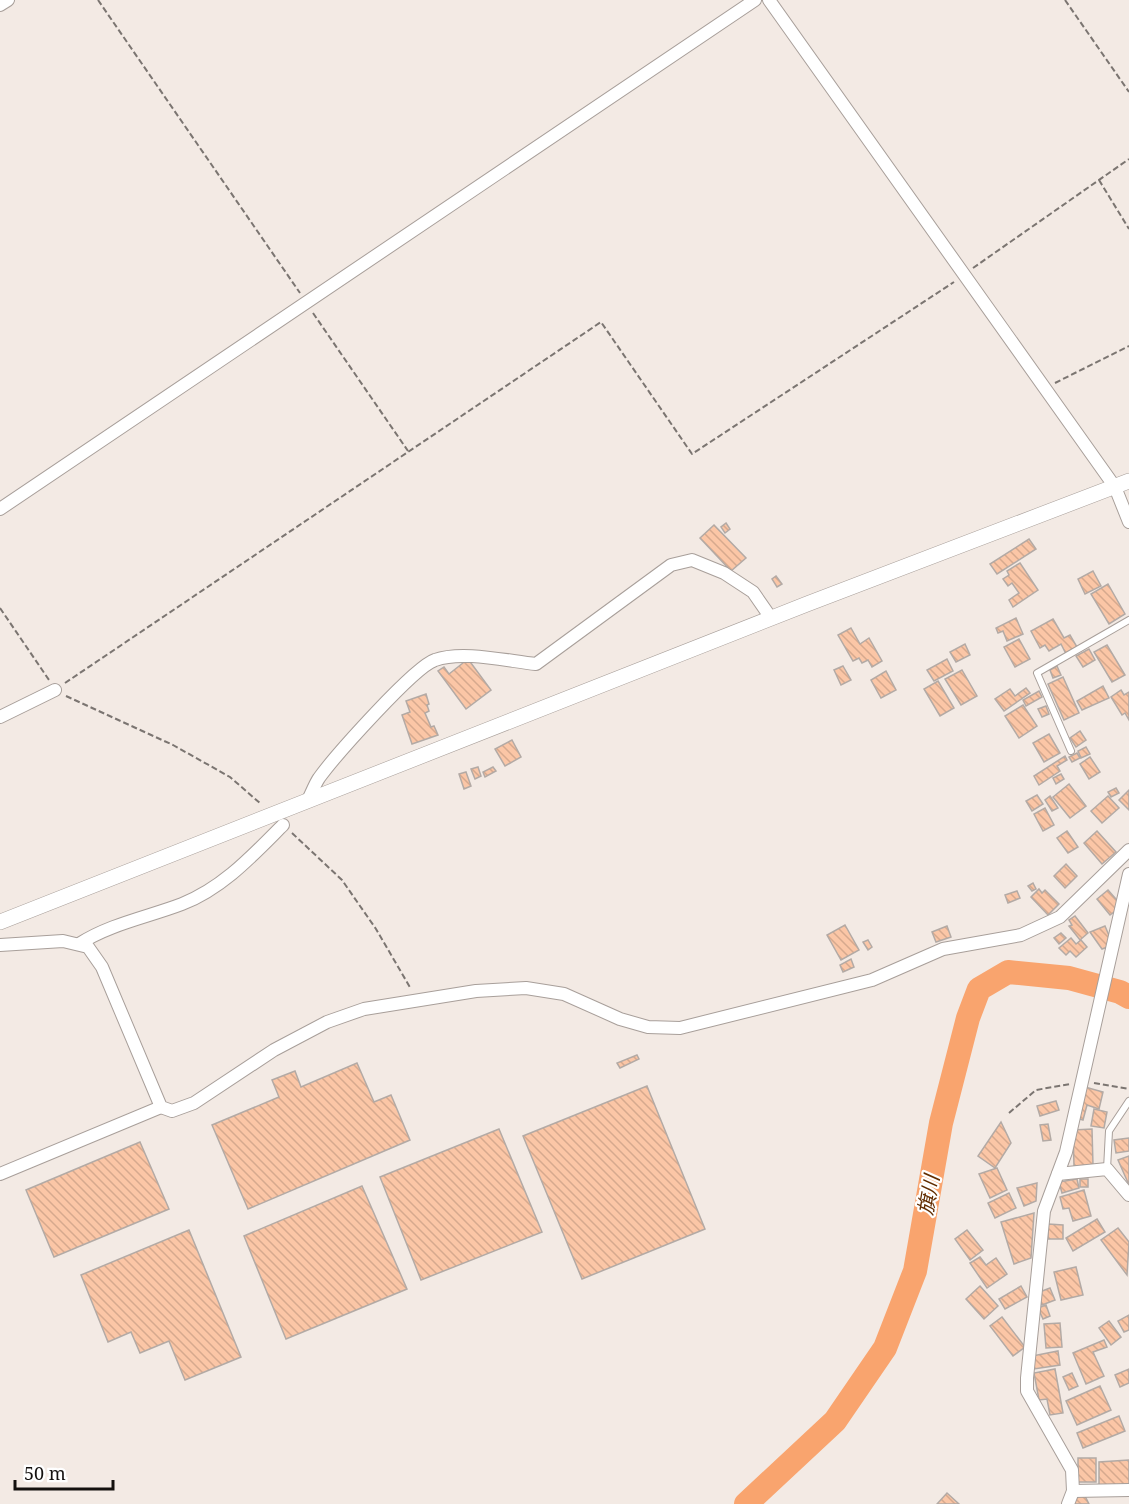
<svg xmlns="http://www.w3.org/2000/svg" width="1129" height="1504" viewBox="0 0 1129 1504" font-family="'Noto Serif','Noto Sans JP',serif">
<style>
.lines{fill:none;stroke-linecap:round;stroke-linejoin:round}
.river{stroke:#f9a46e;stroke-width:24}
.building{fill:url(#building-back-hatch);stroke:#b3aaa5;stroke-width:1.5}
.service-casing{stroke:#a89f9a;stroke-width:8}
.minor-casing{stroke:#a89f9a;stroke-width:14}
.tertiary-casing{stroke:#a89f9a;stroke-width:16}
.path{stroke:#7b7571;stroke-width:2;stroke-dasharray:6 3;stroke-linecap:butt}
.service{stroke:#fff;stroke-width:6}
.minor{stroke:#fff;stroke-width:12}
.tertiary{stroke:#fff;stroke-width:15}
.labels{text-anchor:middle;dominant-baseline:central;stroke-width:4.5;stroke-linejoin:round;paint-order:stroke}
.water-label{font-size:20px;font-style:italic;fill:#622d01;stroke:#fff}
</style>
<defs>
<pattern id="building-back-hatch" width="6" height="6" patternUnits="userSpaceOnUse" patternTransform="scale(1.5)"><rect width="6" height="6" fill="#fbc6a6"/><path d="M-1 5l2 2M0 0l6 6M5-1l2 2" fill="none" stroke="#d6a98e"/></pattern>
</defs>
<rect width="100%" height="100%" fill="#f3eae4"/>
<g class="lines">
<polyline class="river" points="746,1504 835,1421 885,1348 915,1271 941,1123 968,1018 979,989 1008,972 1069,978 1120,992 1129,997"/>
</g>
<g class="building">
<polygon points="726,523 730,529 725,533 721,527"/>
<polygon points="714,525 746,558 731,571 700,538"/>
<polygon points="1029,539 1036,549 997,574 990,564"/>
<polygon points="1020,563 1038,590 1013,607 1009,600 1019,593 1012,583 1008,586 1003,579 1009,575 1007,571"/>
<polygon points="1093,571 1101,586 1085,594 1078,579"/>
<polygon points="776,576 782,584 777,587 772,579"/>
<polygon points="1108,584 1125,614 1109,624 1091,594"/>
<polygon points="1016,618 1023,634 1007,641 1003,631 998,633 996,628"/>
<polygon points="1053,619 1064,638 1070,635 1077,647 1066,654 1061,644 1049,651 1045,645 1040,648 1031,631"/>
<polygon points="851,628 860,644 869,638 882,661 872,667 868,660 862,663 859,658 853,661 838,635"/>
<polygon points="1019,639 1030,659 1015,667 1004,647"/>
<polygon points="965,644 970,655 956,662 950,652"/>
<polygon points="1107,645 1125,675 1112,682 1094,652"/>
<polygon points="1089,649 1095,660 1083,667 1076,656"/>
<polygon points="468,659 491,690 466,709 438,671 444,667 449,674"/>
<polygon points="947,659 953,671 934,681 927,670"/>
<polygon points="843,666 851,680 841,685 834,670"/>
<polygon points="1057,666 1061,675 1053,678 1050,670"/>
<polygon points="962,670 977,696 961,705 945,679"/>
<polygon points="886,671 896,690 881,698 871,680"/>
<polygon points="1063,677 1079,713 1064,720 1048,684"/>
<polygon points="938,681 954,708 940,716 924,689"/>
<polygon points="1103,686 1109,698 1082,710 1077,701"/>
<polygon points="1026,688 1030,693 1004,711 995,699 1010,689 1015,696"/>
<polygon points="1121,690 1124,695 1129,692 1129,720 1125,713 1122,715 1111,697"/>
<polygon points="1039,691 1042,697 1026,706 1023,700"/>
<polygon points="426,694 429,704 427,705 429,711 425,713 431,727 434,726 438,735 412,744 402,715 410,712 406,701"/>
<polygon points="1023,705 1037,726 1019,738 1005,716"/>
<polygon points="1046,706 1049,714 1042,717 1038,709"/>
<polygon points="1080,731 1086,740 1076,747 1070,738"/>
<polygon points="1049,734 1060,753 1044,762 1033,743"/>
<polygon points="512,740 521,757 505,766 495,749"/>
<polygon points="1086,747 1090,754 1081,758 1078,751"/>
<polygon points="1077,753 1080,758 1072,762 1069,757"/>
<polygon points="1065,756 1067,760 1057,766 1060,771 1039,785 1034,776"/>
<polygon points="1090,757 1100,772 1089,779 1080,764"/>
<polygon points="478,767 481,776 475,779 471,769"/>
<polygon points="493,767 496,771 485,777 483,772"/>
<polygon points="466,772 471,786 464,789 459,774"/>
<polygon points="1061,774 1064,779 1056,784 1053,778"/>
<polygon points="1069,784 1086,806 1070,818 1053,797"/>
<polygon points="1116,788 1119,793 1111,797 1108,792"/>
<polygon points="1129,790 1129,810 1119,800"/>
<polygon points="1037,795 1043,804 1032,811 1026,801"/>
<polygon points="1050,796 1058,808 1052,811 1045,800"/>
<polygon points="1108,796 1119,808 1102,823 1091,811"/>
<polygon points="1045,808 1054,825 1043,831 1034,814"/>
<polygon points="1067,831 1078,847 1068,853 1057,838"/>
<polygon points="1097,831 1116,852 1102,864 1084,843"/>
<polygon points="1066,864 1077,876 1065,888 1054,876"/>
<polygon points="1033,883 1036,889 1032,891 1028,886"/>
<polygon points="1039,889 1042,893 1045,890 1059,904 1048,915 1031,897"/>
<polygon points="1108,890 1122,906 1110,915 1097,899"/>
<polygon points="1017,891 1020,898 1008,903 1005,895"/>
<polygon points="1075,916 1088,933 1080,940 1069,926 1072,925 1069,920"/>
<polygon points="845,925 859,950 841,960 827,935"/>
<polygon points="947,926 951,937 936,942 932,932"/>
<polygon points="1105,926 1113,945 1102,949 1090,932"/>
<polygon points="1061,933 1066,938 1059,944 1054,938"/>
<polygon points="1071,938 1076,944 1081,940 1087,947 1076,957 1070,951 1066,955 1059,948"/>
<polygon points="868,940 872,947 868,950 863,942"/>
<polygon points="851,959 854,967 843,972 840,965"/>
<polygon points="637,1055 639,1059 620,1068 617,1063"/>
<polygon points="357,1063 374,1102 391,1095 410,1140 248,1209 212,1125 279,1097 272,1080 295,1071 301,1087"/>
<polygon points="647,1086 705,1229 582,1279 523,1136"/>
<polygon points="1085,1087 1103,1092 1099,1109 1087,1105 1083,1120 1076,1118"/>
<polygon points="1056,1101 1059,1110 1040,1116 1037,1106"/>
<polygon points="1094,1109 1107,1112 1104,1128 1091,1126"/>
<polygon points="1001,1122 1011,1143 995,1168 978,1156"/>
<polygon points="1048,1124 1051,1140 1043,1141 1040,1125"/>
<polygon points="499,1129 542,1232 421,1280 380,1177"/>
<polygon points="1092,1129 1093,1165 1074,1166 1073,1130"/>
<polygon points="1129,1138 1129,1151 1116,1153 1114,1140"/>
<polygon points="140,1142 169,1209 54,1257 26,1190"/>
<polygon points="1129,1156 1129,1185 1118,1160"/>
<polygon points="997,1168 1007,1190 990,1198 979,1174"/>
<polygon points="1077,1179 1079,1188 1062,1193 1059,1182"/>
<rect x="1080" y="1179" width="8" height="8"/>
<polygon points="1037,1183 1036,1201 1024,1206 1017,1188"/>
<polygon points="362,1186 407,1289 286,1339 244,1236"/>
<polygon points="1084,1190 1091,1216 1073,1221 1069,1208 1063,1209 1060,1197"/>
<polygon points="1009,1193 1016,1208 995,1218 988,1203"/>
<polygon points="1034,1213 1031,1258 1014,1264 1001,1222"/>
<polygon points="1097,1219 1105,1232 1073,1251 1066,1238"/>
<polygon points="1048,1224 1063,1225 1063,1239 1048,1239"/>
<polygon points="1118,1228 1129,1242 1127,1275 1101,1240"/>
<polygon points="189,1230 241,1357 185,1380 169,1341 140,1353 131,1332 108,1342 81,1275"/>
<polygon points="967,1230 983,1250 970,1260 955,1239"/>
<polygon points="980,1257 986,1265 996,1258 1007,1274 987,1288 970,1263"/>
<polygon points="1076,1267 1083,1295 1061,1300 1054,1272"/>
<polygon points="980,1286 998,1306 984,1319 966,1299"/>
<polygon points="1021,1286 1027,1297 1005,1309 999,1299"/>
<polygon points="1050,1288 1055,1300 1042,1305 1037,1293"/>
<polygon points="1046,1305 1050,1316 1043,1319 1038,1308"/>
<polygon points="1129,1315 1129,1330 1124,1332 1118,1321"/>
<polygon points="1002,1317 1025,1347 1013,1356 990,1326"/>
<polygon points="1109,1321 1121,1337 1111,1345 1099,1328"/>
<polygon points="1060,1323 1062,1347 1046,1348 1044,1324"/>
<polygon points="1104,1340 1107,1347 1093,1352 1104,1376 1086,1384 1073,1353"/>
<polygon points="1058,1351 1060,1365 1034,1369 1032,1356"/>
<polygon points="1055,1369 1063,1413 1050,1415 1047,1399 1039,1400 1034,1373"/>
<polygon points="1129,1369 1129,1383 1120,1387 1115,1375"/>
<polygon points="1072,1373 1078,1386 1069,1390 1063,1377"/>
<polygon points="1100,1386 1111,1410 1077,1425 1066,1401"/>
<polygon points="1119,1416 1125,1431 1083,1448 1077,1433"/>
<rect x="1078" y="1458" width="18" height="24"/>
<polygon points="1129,1460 1129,1484 1099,1487 1099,1462"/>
<polygon points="947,1493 959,1504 937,1504"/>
<polygon points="1084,1494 1089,1504 1072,1504 1071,1501"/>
</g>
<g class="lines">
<defs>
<g id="service">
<polyline points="1071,751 1037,673 1129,620"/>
<polyline points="1107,1169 1109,1131 1129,1101"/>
</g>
<g id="minor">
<polyline points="769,0 1115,487 1129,522"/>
<polyline points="0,5 8,0"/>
<polyline points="0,509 755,0"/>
<polyline points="0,717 55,690"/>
<path d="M309,798C312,792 315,784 319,778C335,756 414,667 435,660C462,650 507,661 536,664L671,565L692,560L724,573L753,592L771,618"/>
<path d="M79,944C110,924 148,917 182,904C223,888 253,855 283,825"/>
<polyline points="0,945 63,941 88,947 102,967 161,1107 172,1111 194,1103 274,1050 327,1022 364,1009 476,991 526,988 564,994 620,1019 648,1027 680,1028 872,980 943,949 1021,935 1060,917 1129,850"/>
<polyline points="0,1174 161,1107"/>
<polyline points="1058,1174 1107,1169 1129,1195"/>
<polyline points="1073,1491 1129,1490"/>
<polyline points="1068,1504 1073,1491 1072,1470 1027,1391 1027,1378 1044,1211 1066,1152 1129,874"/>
</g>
<polyline id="tertiary" points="0,922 807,604 1129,481"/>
</defs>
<use href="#service" class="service-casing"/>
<use href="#minor" class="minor-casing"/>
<use href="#tertiary" class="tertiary-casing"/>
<g class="path">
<polyline points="98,0 300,293"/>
<polyline points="1065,0 1129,92"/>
<polyline points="1099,180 1129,229"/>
<polyline points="973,268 1129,159"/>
<polyline points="313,313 408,451"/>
<polyline points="1055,383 1129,346"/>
<polyline points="0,608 49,680"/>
<polyline points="65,683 601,322 692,454 954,282"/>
<polyline points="66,696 173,745 230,777 261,804"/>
<polyline points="292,833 342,880 376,929 411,989"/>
<polyline points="1094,1083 1129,1089"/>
<polyline points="1009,1113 1036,1090 1070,1084"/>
</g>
<use href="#service" class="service"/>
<use href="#minor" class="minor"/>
<use href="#tertiary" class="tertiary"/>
</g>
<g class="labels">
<g class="water-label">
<text transform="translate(928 1195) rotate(-80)">旗川</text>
</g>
</g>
<path d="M15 1480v9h98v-9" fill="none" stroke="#14110f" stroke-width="3"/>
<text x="24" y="1480" font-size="18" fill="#14110f" stroke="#ffffff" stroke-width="4.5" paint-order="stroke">50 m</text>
</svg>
